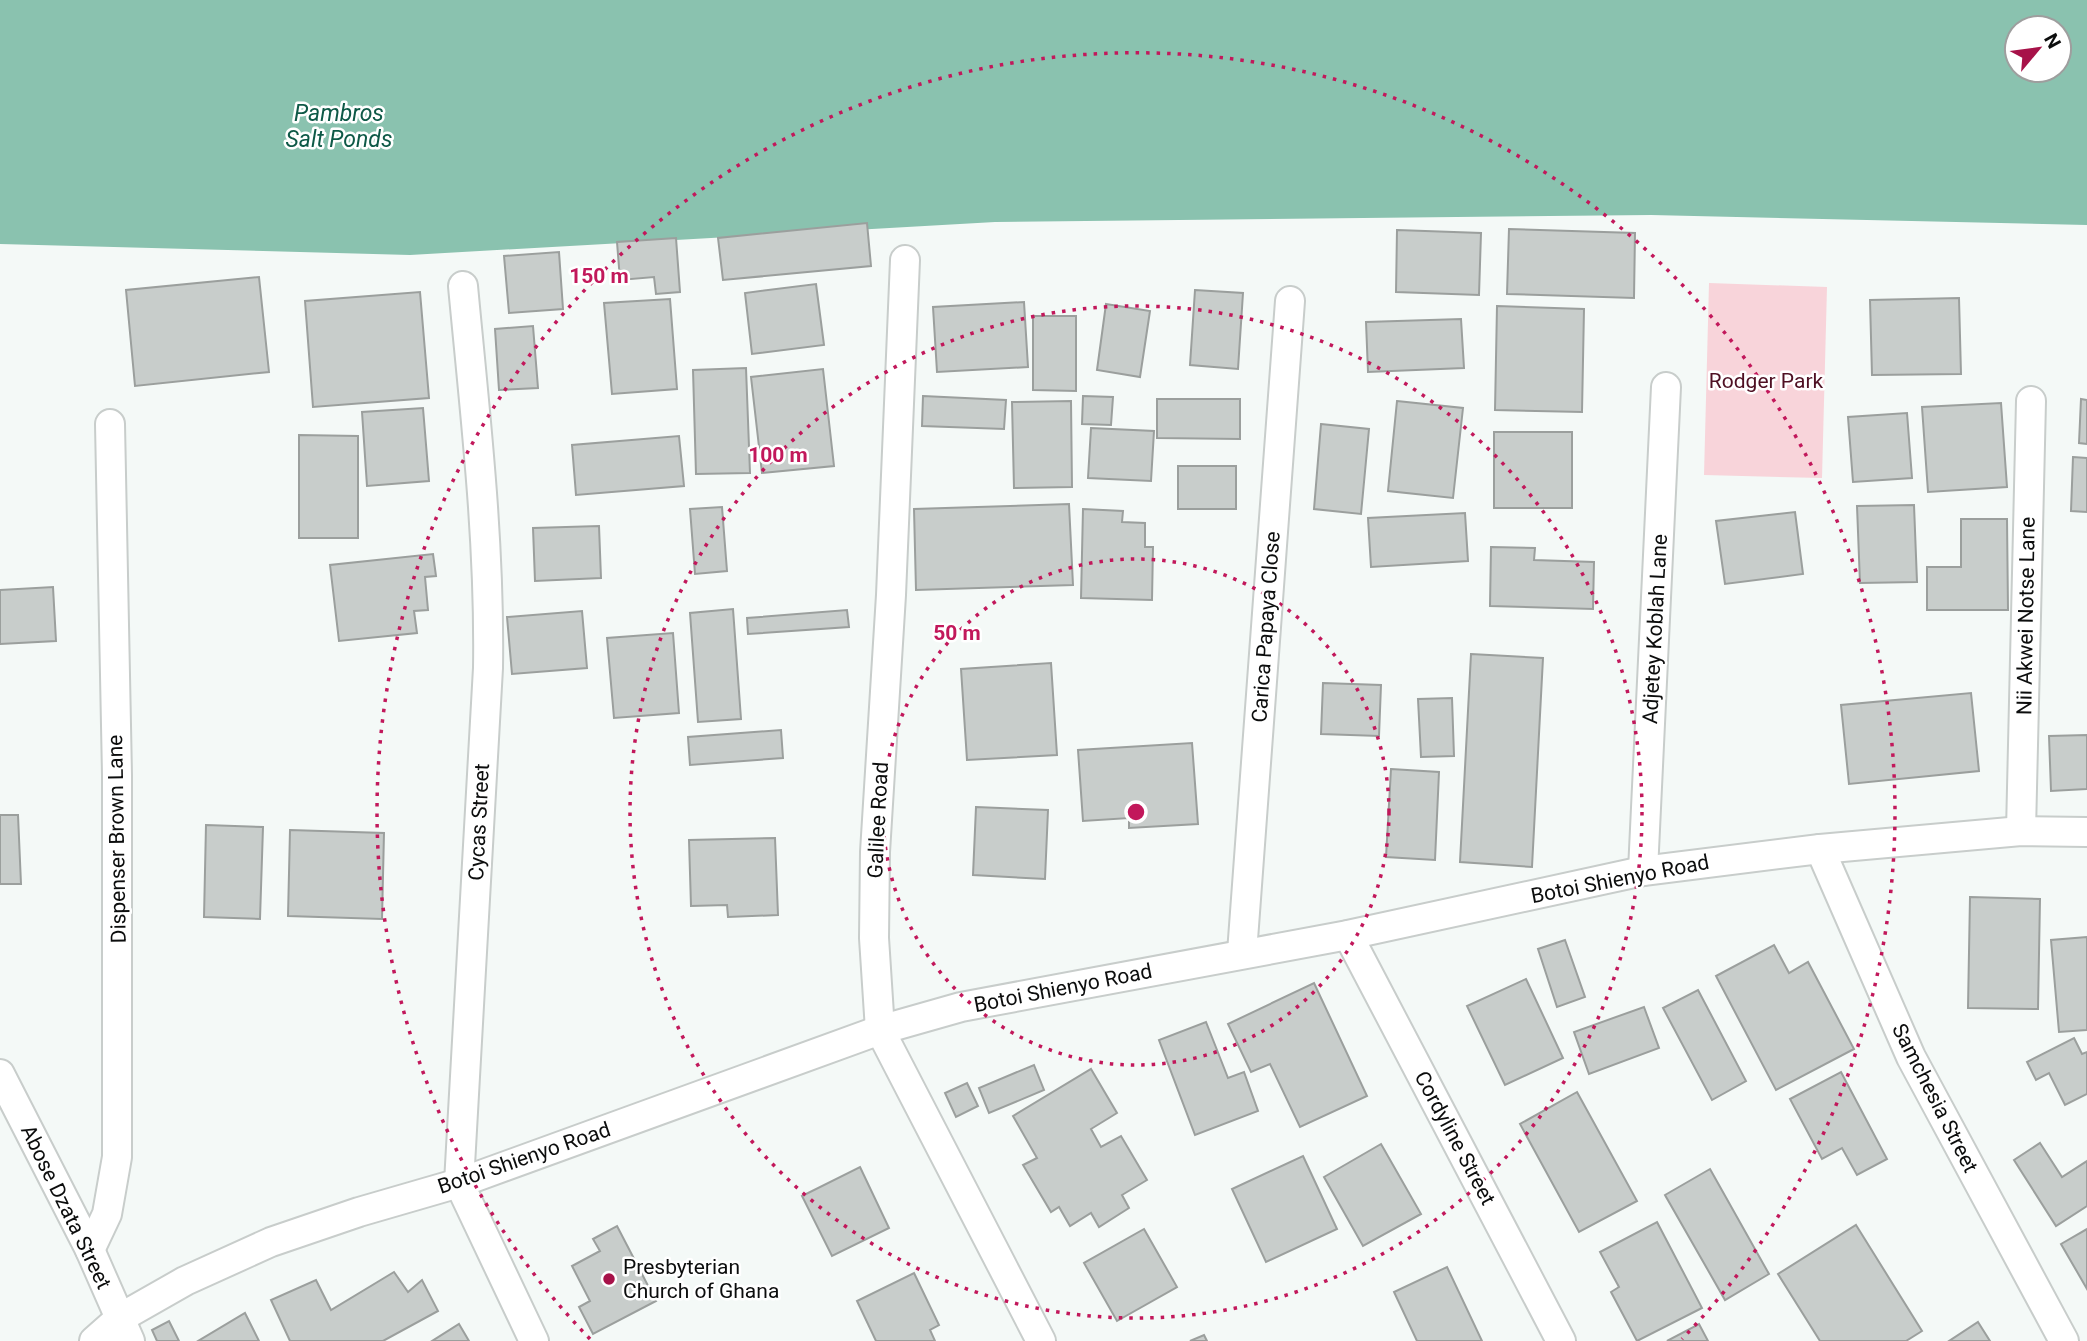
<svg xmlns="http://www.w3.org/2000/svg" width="2087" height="1341" viewBox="0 0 2087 1341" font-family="Roboto,sans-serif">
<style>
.green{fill:#f8d4da}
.water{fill:#8ac2af;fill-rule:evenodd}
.building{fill:#c8cdcb;stroke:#9b9f9d;stroke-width:2}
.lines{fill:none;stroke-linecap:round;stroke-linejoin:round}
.street-casing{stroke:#c8cdcb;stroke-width:32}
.street{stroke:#fff;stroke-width:28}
.ring{fill:none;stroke:#c2185b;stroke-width:3.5;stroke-dasharray:3.5 7}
.poi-dot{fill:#a71249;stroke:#fff;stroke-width:2.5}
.labels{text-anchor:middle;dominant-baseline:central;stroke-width:5;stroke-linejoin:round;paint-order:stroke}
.park-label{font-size:21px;fill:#4f1023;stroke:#fff}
.street-label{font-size:21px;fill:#0c0d0d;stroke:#fff}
.poi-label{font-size:21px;fill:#0c0d0d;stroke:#fff;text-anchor:start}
.water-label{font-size:23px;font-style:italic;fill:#0e5947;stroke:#fff}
.centre{fill:#c2185b;stroke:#fff;stroke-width:3.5}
.ring-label{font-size:21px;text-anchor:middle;font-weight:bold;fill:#c2185b;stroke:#fff;stroke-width:5;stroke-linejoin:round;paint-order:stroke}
</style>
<rect width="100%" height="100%" fill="#f4f9f7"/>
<polygon class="green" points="1709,283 1827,287 1822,478 1704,475"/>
<path class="water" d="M0,0H2087V225L1651,215L995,222L410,255L0,244ZM2017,28H2059V70H2017Z"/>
<g class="building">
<polygon points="867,223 871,266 723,280 718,238"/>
<polygon points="1509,229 1635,233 1634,298 1507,294"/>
<polygon points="1397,230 1481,233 1479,295 1396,292"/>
<polygon points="676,238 680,292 656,294 654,277 620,280 617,242"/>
<polygon points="559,252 563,309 509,313 504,256"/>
<polygon points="259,277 269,372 135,386 126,290"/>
<polygon points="816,284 824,345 752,354 745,293"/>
<polygon points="1195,290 1243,293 1238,369 1190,365"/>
<polygon points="420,292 429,398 313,407 305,301"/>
<polygon points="1959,298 1961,374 1872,375 1870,300"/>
<polygon points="670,299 677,389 612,394 604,303"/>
<polygon points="1024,302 1028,367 937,372 933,307"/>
<polygon points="1106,304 1150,311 1140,377 1097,370"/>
<polygon points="1497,306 1584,309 1582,412 1495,410"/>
<polygon points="1033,316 1076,316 1076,391 1033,390"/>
<polygon points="1461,319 1464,368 1368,372 1366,322"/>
<polygon points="533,326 538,388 499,390 495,329"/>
<polygon points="746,368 750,473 696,474 693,370"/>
<polygon points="823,369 834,466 762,473 751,377"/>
<polygon points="923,396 1006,400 1004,429 922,426"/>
<polygon points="1083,396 1113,397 1111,425 1082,424"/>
<polygon points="1157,399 1240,399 1240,439 1157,438"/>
<polygon points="2081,399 2087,400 2087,444 2079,443"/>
<polygon points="1071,401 1072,487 1014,488 1012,402"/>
<polygon points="1397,401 1463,408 1453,498 1388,491"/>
<polygon points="2001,403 2007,487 1928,492 1922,407"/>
<polygon points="423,408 429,481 367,486 362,412"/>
<polygon points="1907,413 1912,478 1853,482 1848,417"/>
<polygon points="1321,424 1369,429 1361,514 1314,509"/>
<polygon points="1091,428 1154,431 1151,481 1088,478"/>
<rect x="1494" y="432" width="78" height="76"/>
<polygon points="299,435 358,436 358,538 299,538"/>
<polygon points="679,436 684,486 576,495 572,445"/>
<polygon points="2073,457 2087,458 2087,512 2071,511"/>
<rect x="1178" y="466" width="58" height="43"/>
<polygon points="1069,504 1073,585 916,590 914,509"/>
<polygon points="1914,505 1917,582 1860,583 1857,506"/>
<polygon points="722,507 727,571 695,574 690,509"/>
<polygon points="1083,509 1123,511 1122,522 1145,523 1145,547 1153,547 1152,600 1081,598"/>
<polygon points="1795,512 1803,574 1725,584 1716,521"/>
<polygon points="1465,513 1468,561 1371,567 1368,518"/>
<polygon points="1961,519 2007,519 2008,610 1927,610 1927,567 1961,567"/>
<polygon points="599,526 601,578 535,581 533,528"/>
<polygon points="1491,547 1535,548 1534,560 1594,562 1593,609 1490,606"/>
<polygon points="433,554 436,576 425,577 428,610 414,611 417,633 339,641 330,565"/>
<polygon points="53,587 56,641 0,644 0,590"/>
<polygon points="733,609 741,719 698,722 690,613"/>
<polygon points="847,610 849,627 748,634 747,618"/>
<polygon points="582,611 587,668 512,674 507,617"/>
<polygon points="673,633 679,713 614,718 607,638"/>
<polygon points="1471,654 1543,658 1532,867 1460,862"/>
<polygon points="1051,663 1057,755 967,760 961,669"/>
<polygon points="1323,683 1381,685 1379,736 1321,734"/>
<polygon points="1971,693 1979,771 1849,784 1841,705"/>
<polygon points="1452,698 1454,756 1421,757 1418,699"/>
<polygon points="781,730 783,758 690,765 688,737"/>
<polygon points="2087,735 2087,789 2051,791 2049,736"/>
<polygon points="1192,743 1198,824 1129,828 1129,818 1083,821 1078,750"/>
<polygon points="1391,769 1439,772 1435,860 1386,857"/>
<polygon points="976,807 1048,810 1045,879 973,875"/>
<polygon points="0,815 18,815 21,884 0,884"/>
<polygon points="206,825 263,827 260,919 204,917"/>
<polygon points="290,830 384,833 382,919 288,916"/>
<polygon points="775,838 778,915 728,917 727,905 691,906 689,840"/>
<polygon points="1970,897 2040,899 2038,1009 1968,1008"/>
<polygon points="2087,937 2087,1030 2059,1032 2051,940"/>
<polygon points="1565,940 1585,997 1557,1007 1538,949"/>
<polygon points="1774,945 1789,973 1808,962 1854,1049 1776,1090 1716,976"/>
<polygon points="1526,979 1563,1058 1505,1085 1467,1006"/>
<polygon points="1314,983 1367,1096 1300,1127 1270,1064 1251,1072 1228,1024"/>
<polygon points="1698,990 1746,1081 1712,1100 1663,1008"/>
<polygon points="1644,1007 1659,1048 1589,1074 1574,1032"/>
<polygon points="1206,1022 1228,1078 1244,1072 1258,1111 1195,1135 1159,1040"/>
<polygon points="2074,1038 2082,1054 2087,1052 2087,1094 2065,1105 2049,1073 2036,1080 2027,1062"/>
<polygon points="1034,1065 1044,1090 989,1113 979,1088"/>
<polygon points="1091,1069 1117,1113 1091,1129 1101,1147 1121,1136 1147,1180 1122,1195 1129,1208 1099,1227 1091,1213 1070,1226 1059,1207 1051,1212 1023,1165 1037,1158 1013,1116"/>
<polygon points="1841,1072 1887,1159 1857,1175 1842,1148 1822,1159 1790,1099"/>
<polygon points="967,1083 978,1106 956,1117 945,1093"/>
<polygon points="1577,1092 1637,1201 1579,1232 1520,1124"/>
<polygon points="2040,1143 2062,1177 2087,1161 2087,1206 2056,1226 2014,1160"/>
<polygon points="1381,1144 1421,1214 1363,1246 1324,1177"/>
<polygon points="1303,1156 1337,1229 1266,1262 1232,1189"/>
<polygon points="860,1167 889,1228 832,1256 802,1196"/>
<polygon points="1710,1169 1769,1274 1725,1300 1665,1195"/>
<polygon points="1657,1222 1702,1308 1637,1341 1611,1292 1619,1287 1600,1252"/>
<polygon points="1856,1225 1922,1331 1906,1341 1820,1341 1778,1274"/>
<polygon points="617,1226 656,1301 593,1334 579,1307 590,1301 572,1266 600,1251 593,1239"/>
<polygon points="1144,1229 1177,1287 1117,1321 1084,1263"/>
<polygon points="2087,1229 2087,1289 2061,1244"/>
<polygon points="1447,1267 1482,1341 1417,1341 1394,1292"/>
<polygon points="394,1272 408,1292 422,1280 438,1311 383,1341 290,1341 271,1300 316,1280 331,1310"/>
<polygon points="914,1273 939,1325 930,1330 935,1341 876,1341 857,1301"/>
<polygon points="245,1313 259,1341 198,1341"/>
<polygon points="169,1321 179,1341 157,1341 152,1330"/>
<polygon points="1978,1322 1990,1341 1949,1341"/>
<polygon points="459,1324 469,1341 432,1341"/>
<polygon points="1699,1324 1708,1341 1667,1341"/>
<polygon points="1204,1335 1207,1341 1190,1341"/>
</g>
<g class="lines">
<defs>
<g id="street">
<polyline points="905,260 891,595 875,852 874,938 880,1030 1041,1341"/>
<path d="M463,286C475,414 490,539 488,668L459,1183L534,1341"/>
<polyline points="2021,831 2031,401"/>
<polyline points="1820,849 1911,1057 2064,1341"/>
<polyline points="1643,871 1666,387"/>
<polyline points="1348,935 1561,1341"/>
<polyline points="1242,953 1290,301"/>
<polyline points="0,1074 90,1250 130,1341"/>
<polyline points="90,1250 107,1214 117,1157 117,775 110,424"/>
<polyline points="94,1341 120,1318 185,1281 271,1242 359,1212 459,1183 880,1030 961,1007 1348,935 1643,871 1820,849 2021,831 2087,832"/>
</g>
</defs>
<use href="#street" class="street-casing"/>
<use href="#street" class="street"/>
</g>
<g class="ring">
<circle cx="1136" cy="812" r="253"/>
<circle cx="1136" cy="812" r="506"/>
<path d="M590 1339A759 759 0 1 1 1682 1339"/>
</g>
<circle class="poi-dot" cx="609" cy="1279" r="7"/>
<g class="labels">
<g class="park-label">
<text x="1766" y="381">Rodger Park</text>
</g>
<g class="street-label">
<text transform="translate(2026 616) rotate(-89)">Nii Akwei Notse Lane</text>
<text transform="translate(1266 627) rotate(-86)">Carica Papaya Close</text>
<text transform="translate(1655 629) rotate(-87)">Adjetey Koblah Lane</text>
<text transform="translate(878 820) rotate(-87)">Galilee Road</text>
<text transform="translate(479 822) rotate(-87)">Cycas Street</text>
<text transform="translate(117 839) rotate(-91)">Dispenser Brown Lane</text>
<text transform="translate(1620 879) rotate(-11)">Botoi Shienyo Road</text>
<text transform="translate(1063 988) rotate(-11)">Botoi Shienyo Road</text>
<text transform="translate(1935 1098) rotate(63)">Samchesia Street</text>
<text transform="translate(1455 1138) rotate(62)">Cordyline Street</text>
<text transform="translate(524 1158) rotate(-19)">Botoi Shienyo Road</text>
<text transform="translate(66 1207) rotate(64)">Abose Dzata Street</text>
</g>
<g class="poi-label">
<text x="623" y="1267">Presbyterian<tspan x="623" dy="24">Church of Ghana</tspan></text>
</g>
<g class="water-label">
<text x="339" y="113">Pambros<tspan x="339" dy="26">Salt Ponds</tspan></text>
</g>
</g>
<circle cx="1136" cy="812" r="10" class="centre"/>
<g class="ring-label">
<text x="599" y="283">150 m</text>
<text x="778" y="462">100 m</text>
<text x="957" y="640">50 m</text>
</g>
<g transform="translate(2038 49) rotate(61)"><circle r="33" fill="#ffffff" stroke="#9e9e9e" stroke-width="2"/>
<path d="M0-5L12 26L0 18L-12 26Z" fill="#a71249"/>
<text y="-10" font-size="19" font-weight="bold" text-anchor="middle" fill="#0c0d0d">N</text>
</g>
</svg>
